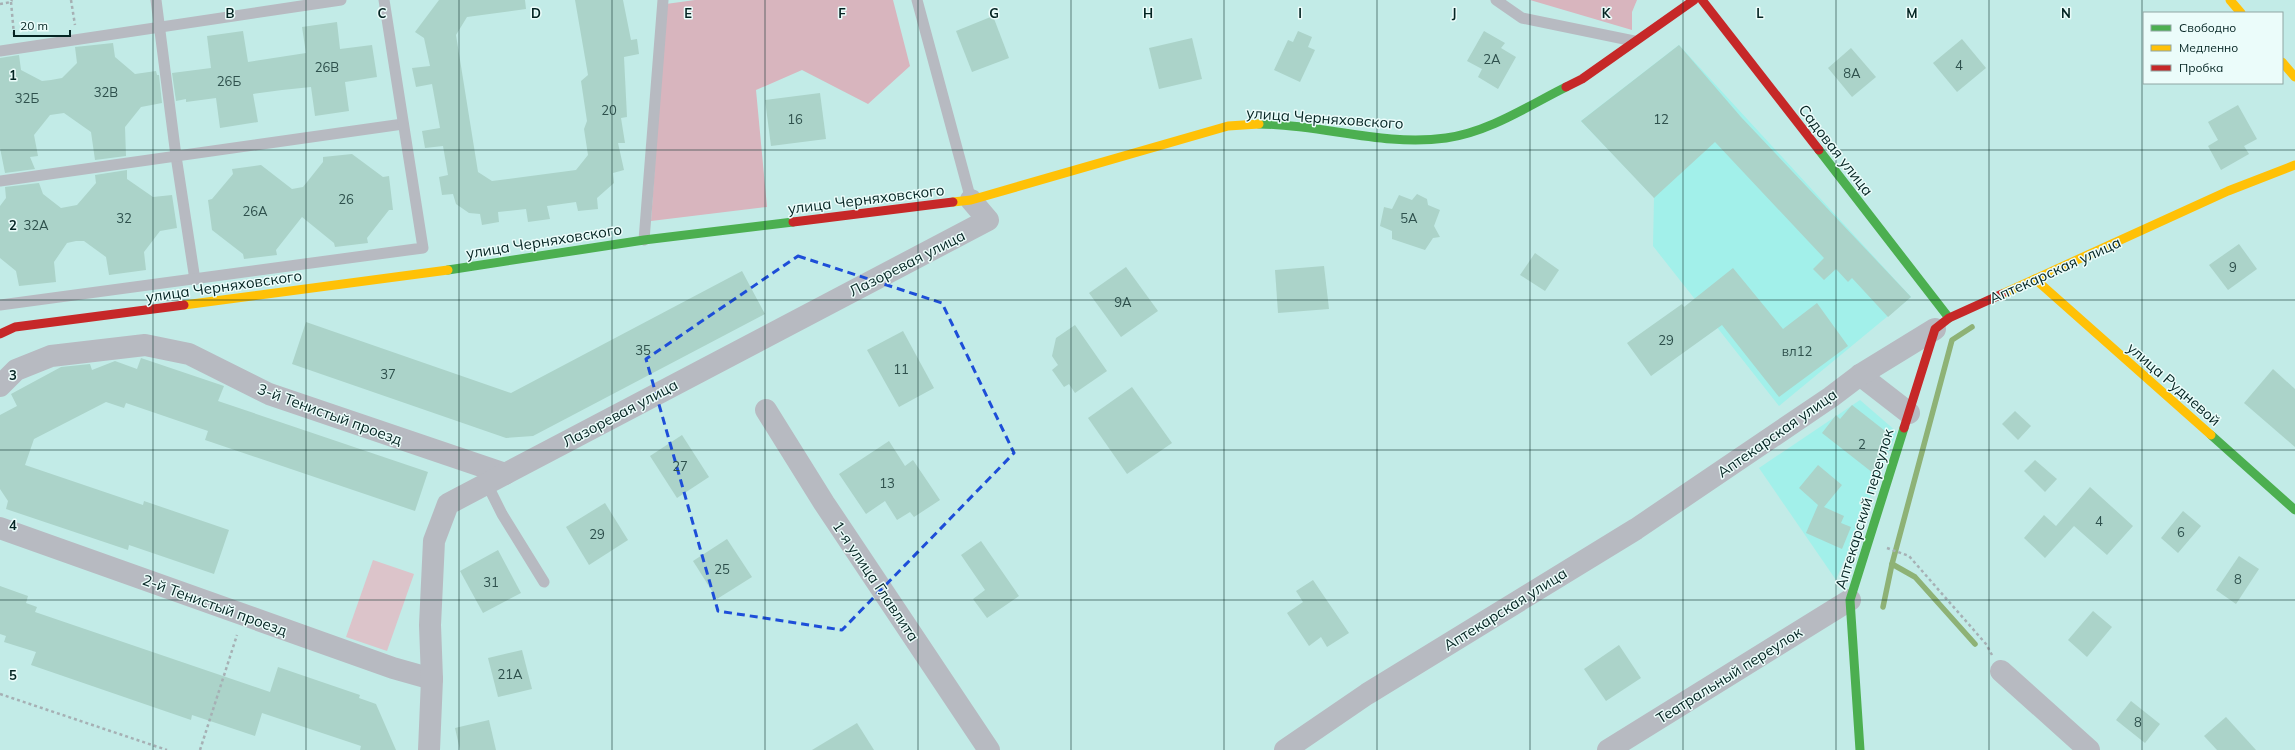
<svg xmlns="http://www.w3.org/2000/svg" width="2295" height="750" viewBox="0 0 2295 750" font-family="Mulish,sans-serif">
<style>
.built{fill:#a2f0ea}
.green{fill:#dcc4ca}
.forest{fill:#d8b5be}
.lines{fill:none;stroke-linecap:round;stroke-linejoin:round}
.stream{stroke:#8eb276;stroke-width:5.5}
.building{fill:#abd3c9}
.path{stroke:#a6b0b4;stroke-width:2.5;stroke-dasharray:3 3;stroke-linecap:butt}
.lane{stroke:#b7bac1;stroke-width:11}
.street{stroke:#b7bac1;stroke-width:22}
.fast{stroke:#4caf50;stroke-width:9}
.slow{stroke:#ffc107;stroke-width:9}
.jam{stroke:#c62828;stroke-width:9}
.marked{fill:none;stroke:#1d4ed8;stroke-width:3;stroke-dasharray:8 5;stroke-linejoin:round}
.grid{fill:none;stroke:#042422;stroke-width:1;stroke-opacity:0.55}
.labels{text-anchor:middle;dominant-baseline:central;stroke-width:3;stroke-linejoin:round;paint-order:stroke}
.number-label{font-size:13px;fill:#2e504c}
.street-label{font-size:15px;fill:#042422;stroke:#ebfcfa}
.grid-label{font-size:13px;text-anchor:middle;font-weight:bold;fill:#042422;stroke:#ebfcfa;stroke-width:3;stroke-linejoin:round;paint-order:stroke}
</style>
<rect width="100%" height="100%" fill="#c2ebe7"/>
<g class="built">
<polygon points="1679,45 1911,297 1779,406 1653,246 1654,197 1581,121"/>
<polygon points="1860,400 1897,432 1836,580 1759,468"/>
</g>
<polygon class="green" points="373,560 414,574 387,651 346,637"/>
<g class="forest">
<polygon points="695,0 893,0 910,66 868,104 802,70 756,90 767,207 651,221 666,4"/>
<polygon points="1530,0 1637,0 1632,12 1632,30"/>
</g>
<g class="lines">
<g class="stream">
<polyline points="1892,564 1915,577 1975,644"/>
<polyline points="1883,607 1892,564 1952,340 1972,327"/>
</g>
</g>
<g class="building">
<polygon points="439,0 525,0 526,9 467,17 456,35 478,172 492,181 576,170 588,155 584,129 587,121 581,81 588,75 575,0 623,0 631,40 637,39 639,54 624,57 627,117 621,118 625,143 618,143 624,170 613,173 614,183 597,198 598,209 578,211 576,202 547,206 550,219 528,222 526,209 498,212 499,222 482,225 480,214 469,213 456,204 453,194 442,195 439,177 448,175 443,146 425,148 422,131 440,128 432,84 416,87 412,68 430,66 424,38 415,32"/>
<polygon points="993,16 1009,58 972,72 956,31"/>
<polygon points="337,22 340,49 372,45 377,77 345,82 349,111 315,116 311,87 282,90 253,94 258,122 220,128 216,98 186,102 186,99 176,101 172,73 211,68 207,36 243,31 248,62 306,53 302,27"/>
<polygon points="1298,31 1312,37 1308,47 1315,50 1300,82 1274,70 1288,40 1293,42"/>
<polygon points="1484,31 1505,43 1501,48 1516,57 1498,89 1478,77 1482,69 1467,61"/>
<polygon points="1192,38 1202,79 1159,89 1149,48"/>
<polygon points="1962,39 1986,68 1957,92 1933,63"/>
<polygon points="113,43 115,57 135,74 156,71 157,75 159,75 162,103 141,107 125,127 126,156 95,160 91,132 64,113 50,115 34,135 38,156 30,157 35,169 5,173 0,148 0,58 19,55 21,70 42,81 51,80 62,78 77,63 75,47"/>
<polygon points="1679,45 1741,117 1911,297 1888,317 1852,278 1848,282 1836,269 1824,280 1813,269 1824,258 1715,142 1654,198 1581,121"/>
<polygon points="1851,48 1876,77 1852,97 1828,68"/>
<polygon points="820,93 826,139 771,146 765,100"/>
<polygon points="2238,105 2257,139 2244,146 2249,154 2221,170 2208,146 2218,140 2208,122"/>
<polygon points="352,154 383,177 389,176 393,210 389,210 367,238 368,243 335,247 334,243 302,217 276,250 277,255 244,259 243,254 212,230 208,200 212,199 233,174 232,169 261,165 292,189 303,187 323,162 323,157"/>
<polygon points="127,170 127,179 153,197 172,195 177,228 160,231 144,252 146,270 109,275 106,257 84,241 76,241 67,243 54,262 56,282 19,286 16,271 0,258 0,206 6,198 5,187 39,183 43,194 61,208 77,205 96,183 95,175"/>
<polygon points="1417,194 1427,199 1428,205 1440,210 1434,226 1440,237 1433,238 1425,250 1392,239 1392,231 1380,226 1384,207 1392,209 1399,195 1412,200"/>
<polygon points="2239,244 2257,269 2228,290 2209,265"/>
<polygon points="1535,253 1559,270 1545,291 1520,275"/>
<polygon points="1324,266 1329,309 1278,313 1275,270"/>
<polygon points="1126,267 1158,311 1121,337 1089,293"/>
<polygon points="1733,268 1783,329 1817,303 1848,346 1779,397 1722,325 1651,376 1627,343 1682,304 1684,307"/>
<polygon points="742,271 765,314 533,436 506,438 292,364 306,322 511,393"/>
<polygon points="1075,325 1107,371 1075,393 1069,384 1064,387 1052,370 1058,365 1052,356 1056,338"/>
<polygon points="903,331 934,388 899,407 867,350"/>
<polygon points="141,358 224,386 218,401 428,472 415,511 205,440 208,431 126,403 124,408 106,402 34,439 25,465 143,505 144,501 229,530 214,574 129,545 128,550 6,509 8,501 0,489 0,415 17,406 11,394 61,367 90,364 92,370 115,361 137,369"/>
<polygon points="2273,369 2295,389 2295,447 2244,403"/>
<polygon points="1132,387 1172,443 1127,474 1088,418"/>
<polygon points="1852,405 1889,434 1885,446 1880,452 1883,454 1879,464 1873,473 1822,433 1836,415 1840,419"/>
<polygon points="2015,411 2031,426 2018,440 2002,424"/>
<polygon points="682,435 709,477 677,498 650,456"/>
<polygon points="889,441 905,466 913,460 940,500 914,517 910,512 897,520 885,501 866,514 839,474"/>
<polygon points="2035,460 2057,479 2045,492 2024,471"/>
<polygon points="1818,465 1842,485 1824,507 1844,516 1841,523 1851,527 1842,549 1806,533 1818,505 1799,488"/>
<polygon points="2090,487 2133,526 2107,555 2074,526 2045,558 2024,538 2044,515 2056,526"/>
<polygon points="605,503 628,540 589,565 566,527"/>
<polygon points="2183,511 2201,526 2178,553 2161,538"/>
<polygon points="727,539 752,577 717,599 693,561"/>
<polygon points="981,541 1019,596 987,618 973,599 985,590 961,555"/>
<polygon points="498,550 521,593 483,613 460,571"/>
<polygon points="2239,556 2259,569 2236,604 2216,590"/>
<polygon points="1313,580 1349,633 1327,647 1321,637 1309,646 1287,613 1303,602 1296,591"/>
<polygon points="0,586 28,596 26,603 37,607 35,612 270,692 278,667 360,695 359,698 376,704 396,750 360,750 361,746 262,713 255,736 192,715 191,720 31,665 36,652 4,642 6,636 0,634"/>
<polygon points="2093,611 2112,627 2087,657 2068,640"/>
<polygon points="1619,645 1641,678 1606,701 1584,669"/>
<polygon points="522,650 532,689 498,697 488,658"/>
<polygon points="2131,701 2160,724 2145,743 2116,720"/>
<polygon points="2226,717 2256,750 2217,750 2204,736"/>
<polygon points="489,720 496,750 460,750 455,728"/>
<polygon points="857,723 874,750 812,750"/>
</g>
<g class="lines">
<g class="path">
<polyline points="71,0 75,25"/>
<polyline points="11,2 14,35"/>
<polyline points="0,4 11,2 12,0"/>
<polyline points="1887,548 1909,556 1986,644 1992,655"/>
<polyline points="0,694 167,750"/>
<polyline points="200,750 237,635"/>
</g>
<g class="lane">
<polyline points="156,0 176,156 195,280"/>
<polyline points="917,0 971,200"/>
<polyline points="1496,0 1522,18 1634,41"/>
<polyline points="0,51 341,0"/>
<polyline points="0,181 403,124"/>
<polyline points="644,240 663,0"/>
<polyline points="0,305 423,248 384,0"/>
<polyline points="487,484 502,514 544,582"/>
</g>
<g class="street">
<polyline points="1860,375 1909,413"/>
<polyline points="0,386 16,370 51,356 145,345 189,354 269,394 505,474"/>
<polyline points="766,410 824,503 989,750"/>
<polyline points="0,528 393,668 432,679"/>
<polyline points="2001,671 2089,750"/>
<polyline points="429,750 432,679 430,625 434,541 448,504 988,220 971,200"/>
<polyline points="1285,750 1367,694 1636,529 1831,397 1860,375 1935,329"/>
<polyline points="1608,750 1850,600"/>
</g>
<g class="fast">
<path d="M1259,124C1321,124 1384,147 1446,138C1489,132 1528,106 1566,87"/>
<polyline points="1819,150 1949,318"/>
<polyline points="448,270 644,240 793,222"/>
<polyline points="2211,435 2295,510"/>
<polyline points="1860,750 1850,600 1904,428"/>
</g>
<g class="slow">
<polyline points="2230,0 2241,13"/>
<polyline points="2282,62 2295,77"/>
<polyline points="953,202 971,200 1228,126 1259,124"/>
<polyline points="2035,279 2211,435"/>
<polyline points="2002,294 2228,191 2295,165"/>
<polyline points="184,305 448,270"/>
</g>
<g class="jam">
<polyline points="1702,0 1819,150"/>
<polyline points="1566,87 1582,79 1694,0"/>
<polyline points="793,222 953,202"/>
<polyline points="0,334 15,327 184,305"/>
<polyline points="1904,428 1935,329 1949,318 2002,294"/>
</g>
</g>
<path class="marked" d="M798,256L942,303L1014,453L842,630L718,611L646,359Z"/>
<path class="grid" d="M153,0V750M306,0V750M459,0V750M612,0V750M765,0V750M918,0V750M1071,0V750M1224,0V750M1377,0V750M1530,0V750M1683,0V750M1836,0V750M1989,0V750M2142,0V750M0,150H2295M0,300H2295M0,450H2295M0,600H2295"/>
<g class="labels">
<g class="number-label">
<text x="1492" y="59">2А</text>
<text x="1959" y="65">4</text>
<text x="327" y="67">26В</text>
<text x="1852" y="73">8А</text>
<text x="229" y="81">26Б</text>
<text x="106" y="92">32В</text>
<text x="27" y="98">32Б</text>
<text x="609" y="110">20</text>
<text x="795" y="119">16</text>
<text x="1661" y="119">12</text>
<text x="346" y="199">26</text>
<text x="255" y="211">26А</text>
<text x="124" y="218">32</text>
<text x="1409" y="218">5А</text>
<text x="36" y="225">32А</text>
<text x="2233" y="267">9</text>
<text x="1123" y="302">9А</text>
<text x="1666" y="340">29</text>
<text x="643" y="350">35</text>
<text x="1797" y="351">вл12</text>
<text x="901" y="369">11</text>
<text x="388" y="374">37</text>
<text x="1862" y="444">2</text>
<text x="680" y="466">27</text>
<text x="887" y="483">13</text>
<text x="2099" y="521">4</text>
<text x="2181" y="532">6</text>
<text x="597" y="534">29</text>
<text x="722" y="569">25</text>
<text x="2238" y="579">8</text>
<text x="491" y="582">31</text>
<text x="510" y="674">21А</text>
<text x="2138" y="722">8</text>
</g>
<g class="street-label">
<text transform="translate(1325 118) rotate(4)">улица Черняховского</text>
<text transform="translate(1836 150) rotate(52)">Садовая улица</text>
<text transform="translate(866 199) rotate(-7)">улица Черняховского</text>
<text transform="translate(544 241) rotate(-9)">улица Черняховского</text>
<text transform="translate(907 263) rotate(-27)">Лазоревая улица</text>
<text transform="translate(2055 270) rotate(-24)">Аптекарская улица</text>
<text transform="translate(224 286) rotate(-8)">улица Черняховского</text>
<text transform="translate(2174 384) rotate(41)">улица Рудневой</text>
<text transform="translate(620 413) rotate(-28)">Лазоревая улица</text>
<text transform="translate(330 414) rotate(20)">3-й Тенистый проезд</text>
<text transform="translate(1777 433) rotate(-35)">Аптекарская улица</text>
<text transform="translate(1864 509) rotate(-73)">Аптекарский переулок</text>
<text transform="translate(876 581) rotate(56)">1-я улица Главлита</text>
<text transform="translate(215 605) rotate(20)">2-й Тенистый проезд</text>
<text transform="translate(1505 609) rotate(-32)">Аптекарская улица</text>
<text transform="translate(1729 675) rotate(-32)">Театральный переулок</text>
</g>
</g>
<g class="grid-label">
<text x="230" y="18">B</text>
<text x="382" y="18">C</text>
<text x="536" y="18">D</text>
<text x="688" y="18">E</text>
<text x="842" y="18">F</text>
<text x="994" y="18">G</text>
<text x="1148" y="18">H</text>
<text x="1300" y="18">I</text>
<text x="1454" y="18">J</text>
<text x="1606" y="18">K</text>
<text x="1760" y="18">L</text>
<text x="1912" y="18">M</text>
<text x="2066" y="18">N</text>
<text x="13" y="80">1</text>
<text x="13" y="230">2</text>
<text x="13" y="380">3</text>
<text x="13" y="530">4</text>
<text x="13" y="680">5</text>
</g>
<rect x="2143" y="12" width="140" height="72" fill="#ebfcfa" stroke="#8fa6a4"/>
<rect x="2151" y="25" width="20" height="6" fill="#4caf50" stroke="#8fa6a4"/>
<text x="2179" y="32" font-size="12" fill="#042422">Свободно</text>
<rect x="2151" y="45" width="20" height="6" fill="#ffc107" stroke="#8fa6a4"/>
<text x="2179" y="52" font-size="12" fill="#042422">Медленно</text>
<rect x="2151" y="65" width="20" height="6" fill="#c62828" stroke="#8fa6a4"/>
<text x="2179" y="72" font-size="12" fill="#042422">Пробка</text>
<path d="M14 30v6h56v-6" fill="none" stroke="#042422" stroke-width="2"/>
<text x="20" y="30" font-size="12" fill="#042422" stroke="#ebfcfa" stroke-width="3" paint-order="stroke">20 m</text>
</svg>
